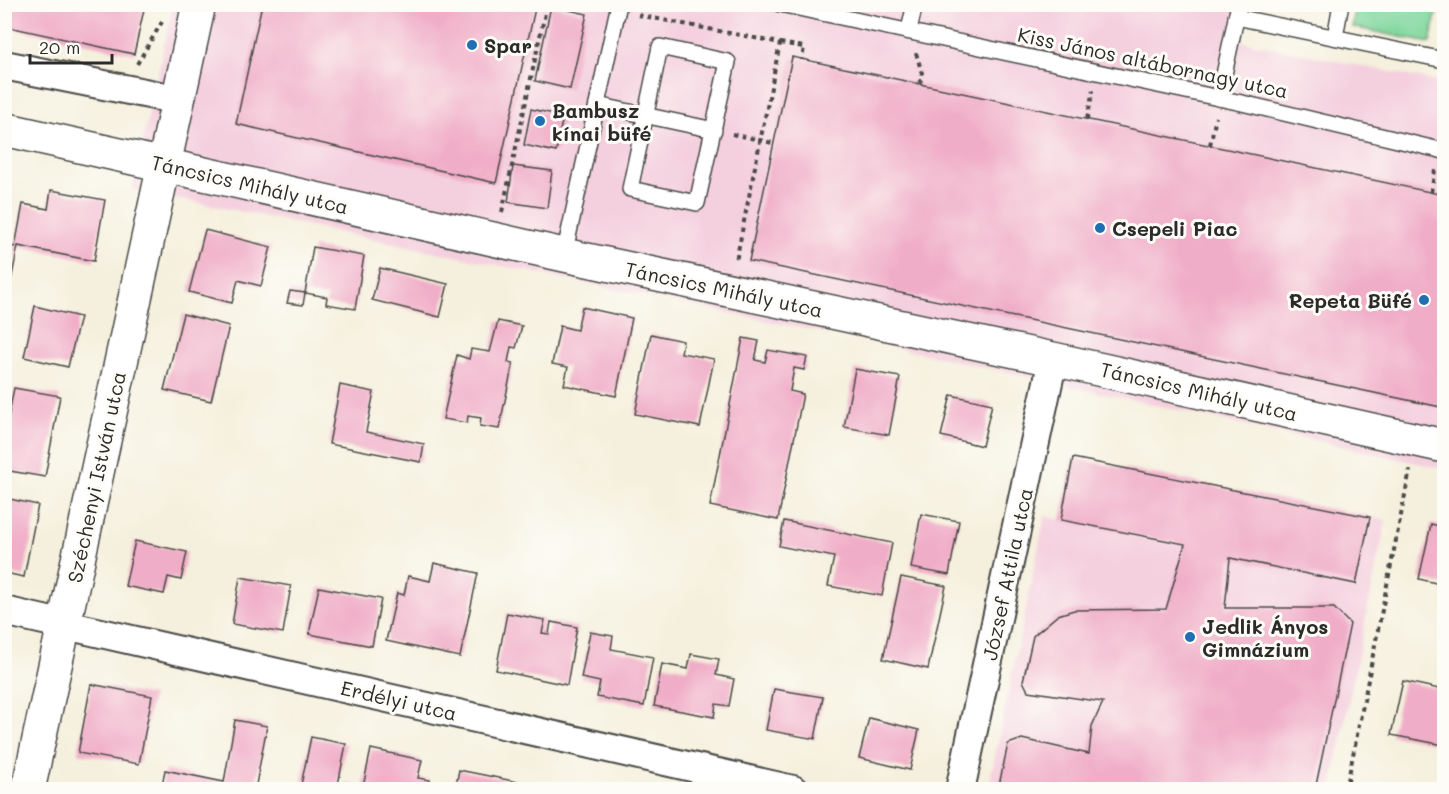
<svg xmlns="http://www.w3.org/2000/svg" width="1449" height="794" viewBox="0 0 1449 794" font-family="Mali,sans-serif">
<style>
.built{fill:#f4cfde}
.green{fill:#7ed69b;stroke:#548063;stroke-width:1.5}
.building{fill:#f0adc7}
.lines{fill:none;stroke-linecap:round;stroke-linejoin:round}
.service-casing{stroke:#494946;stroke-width:18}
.minor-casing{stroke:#494946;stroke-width:32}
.tertiary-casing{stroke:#494946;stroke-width:36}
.path{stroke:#494946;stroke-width:4;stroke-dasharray:4.5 4.5;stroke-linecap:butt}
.service{stroke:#fff;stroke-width:15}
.minor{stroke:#fff;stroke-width:28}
.tertiary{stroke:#fff;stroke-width:33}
.poi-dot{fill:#1f6fb2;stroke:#fdfcf7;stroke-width:2}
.labels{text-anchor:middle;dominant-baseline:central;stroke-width:6;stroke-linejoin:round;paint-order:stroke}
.poi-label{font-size:20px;font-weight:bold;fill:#2b2b2b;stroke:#fdfcf7;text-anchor:start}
.street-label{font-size:20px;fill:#2b2b2b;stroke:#fdfcf7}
</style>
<rect width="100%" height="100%" fill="#fdfcf7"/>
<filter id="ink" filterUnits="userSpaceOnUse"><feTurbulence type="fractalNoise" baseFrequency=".0167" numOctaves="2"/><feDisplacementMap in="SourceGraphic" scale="12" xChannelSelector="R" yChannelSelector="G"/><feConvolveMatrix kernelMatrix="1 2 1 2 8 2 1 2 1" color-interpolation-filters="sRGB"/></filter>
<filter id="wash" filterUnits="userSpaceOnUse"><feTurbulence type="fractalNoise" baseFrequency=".008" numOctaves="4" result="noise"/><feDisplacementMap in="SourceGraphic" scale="24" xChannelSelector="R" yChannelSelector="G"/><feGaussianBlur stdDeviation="1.35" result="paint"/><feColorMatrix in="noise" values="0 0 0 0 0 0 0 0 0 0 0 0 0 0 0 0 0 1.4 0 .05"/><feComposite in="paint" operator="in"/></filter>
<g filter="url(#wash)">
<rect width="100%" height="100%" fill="#f5f0dd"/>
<g class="built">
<polygon points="173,5 1248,5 1241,41 1444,83 1444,469 889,346 132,189"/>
<polygon points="1073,458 1386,520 1331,789 988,790 1045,516 1061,520"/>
</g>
<polygon class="green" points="1356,5 1438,5 1430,43 1352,27"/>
<g id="blocks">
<g class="building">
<polygon points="262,4 536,4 496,183 236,124"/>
<polygon points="1297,4 1319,4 1318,10"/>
<polygon points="4,5 145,5 134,54 4,26"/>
<polygon points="551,6 587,14 570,89 535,81"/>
<polygon points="792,57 1444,195 1444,391 1441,407 749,261"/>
<polygon points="531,109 563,116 556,152 524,145"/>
<polygon points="513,166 552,171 547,208 508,202"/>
<polygon points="51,190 105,200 94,261 18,246 7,301 4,300 4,245 15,247 23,204 48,209"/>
<polygon points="205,230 271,247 261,286 238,280 232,303 189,292"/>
<polygon points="313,247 364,256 355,309 326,304 327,297 305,293"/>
<polygon points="380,268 448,284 440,317 372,300"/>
<polygon points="290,291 305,293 303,305 287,303"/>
<polygon points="35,306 80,317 68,367 24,357"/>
<polygon points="582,307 632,318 616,396 564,385 568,367 552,364 560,326 577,330"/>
<polygon points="183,314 229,326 211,401 164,390"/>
<polygon points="498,321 522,326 516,348 511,347 508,362 513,363 499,429 480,426 481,418 468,416 467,423 443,419 457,355 469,359 471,349 490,352"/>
<polygon points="651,334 683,341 681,353 714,359 700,427 635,414"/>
<polygon points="743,338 759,341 755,360 765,362 768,350 807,357 804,370 794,368 790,391 803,394 778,520 710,506"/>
<polygon points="855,369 900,377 889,435 844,427"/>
<polygon points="340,385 374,392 366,432 424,444 421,462 329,444"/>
<polygon points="14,388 60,396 45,477 4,470 4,439"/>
<polygon points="951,395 992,404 982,446 941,436"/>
<polygon points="1073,458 1370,517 1356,584 1230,558 1225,608 1334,608 1350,624 1315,790 998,790 1008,744 1022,739 1089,754 1092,726 1103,702 1028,691 1023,681 1033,636 1058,615 1074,610 1166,609 1185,544 1061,520"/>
<polygon points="5,498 38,505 24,577 5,573"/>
<polygon points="921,514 959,521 949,575 911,568"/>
<polygon points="784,521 892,543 882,596 828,586 834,557 779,546"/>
<polygon points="1431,524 1444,527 1444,585 1419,579"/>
<polygon points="135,541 187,552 181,580 168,577 164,594 125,586"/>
<polygon points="434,563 478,573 460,657 386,641 397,593 404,595 408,576 430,581"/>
<polygon points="240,577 291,586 283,633 232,624"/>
<polygon points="901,577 946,586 928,669 883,659"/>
<polygon points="319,587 381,599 372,646 309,634"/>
<polygon points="507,613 545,620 542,633 549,634 551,622 577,627 567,685 496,670"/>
<polygon points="590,632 613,636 611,649 653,657 644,706 597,697 600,682 581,678"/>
<polygon points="691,654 719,659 716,675 734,679 729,706 716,704 714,717 654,706 662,664 688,669"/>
<polygon points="1403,681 1444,690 1444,745 1391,735"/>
<polygon points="91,684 152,696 139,764 78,753"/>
<polygon points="774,689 823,697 815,739 766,730"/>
<polygon points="869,718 919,730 910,770 859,758"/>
<polygon points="235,720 267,726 255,790 161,790 165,770 224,782"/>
<polygon points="311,737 346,744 337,790 300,790"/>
<polygon points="371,749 422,760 418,778 430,780 428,790 345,790 346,783 363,787"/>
<polygon points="459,770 528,784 527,790 455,790"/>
</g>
</g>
</g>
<g filter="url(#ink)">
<use href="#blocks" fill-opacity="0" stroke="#494946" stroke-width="1.5"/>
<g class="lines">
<defs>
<g id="service">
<polyline points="780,4 1242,103 1444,151"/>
<polyline points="1236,17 1444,60"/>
<polyline points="909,30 915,4"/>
<polyline points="1335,37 1341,4"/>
<polygon points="660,47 728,62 697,203 630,189"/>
<polyline points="1219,98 1239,4"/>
<polyline points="597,105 714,130"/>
<polyline points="564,255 619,4"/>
</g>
<g id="minor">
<polyline points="4,65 179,100"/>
<polyline points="4,611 793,790"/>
<polyline points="960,790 1053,359"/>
</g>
<g id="tertiary">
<polyline points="4,129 564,255 1053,359 1444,446"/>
<polyline points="28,790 199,4"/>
</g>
</defs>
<use href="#service" class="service-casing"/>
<use href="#minor" class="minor-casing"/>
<use href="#tertiary" class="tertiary-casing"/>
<g class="path">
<polyline points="586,4 598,7"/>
<polyline points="638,15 780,43 736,261"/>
<polyline points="780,43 804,47 802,60"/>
<polyline points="916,53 922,73 920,84"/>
<polyline points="137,64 162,22"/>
<polyline points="1087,119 1093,90"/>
<polyline points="732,134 773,143"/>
<polyline points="1210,145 1216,117"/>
<polyline points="1431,192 1435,170"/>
<polyline points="502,212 547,4"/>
<polyline points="1346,790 1410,470"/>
</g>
<use href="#service" class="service"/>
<use href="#minor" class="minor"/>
<use href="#tertiary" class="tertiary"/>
</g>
</g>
<g class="poi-dot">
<circle cx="472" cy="45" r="6"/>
<circle cx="540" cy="121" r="6"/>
<circle cx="1100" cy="228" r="6"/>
<circle cx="1424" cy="300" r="6"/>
<circle cx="1190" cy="637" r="6"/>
</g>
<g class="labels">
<g class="poi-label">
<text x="484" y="45">Spar</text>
<text x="552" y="110">Bambusz<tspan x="552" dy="23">kínai büfé</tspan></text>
<text x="1112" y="228">Csepeli Piac</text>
<text x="1412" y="300" text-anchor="end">Repeta Büfé</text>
<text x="1202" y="626">Jedlik Ányos<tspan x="1202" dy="23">Gimnázium</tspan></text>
</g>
<g class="street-label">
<text transform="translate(1153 62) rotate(12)">Kiss János altábornagy utca</text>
<text transform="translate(250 184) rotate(13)">Táncsics Mihály utca</text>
<text transform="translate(724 289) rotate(12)">Táncsics Mihály utca</text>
<text transform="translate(1199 391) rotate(13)">Táncsics Mihály utca</text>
<text transform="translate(96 477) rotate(-78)">Széchenyi István utca</text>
<text transform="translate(1007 574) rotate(-78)">József Attila utca</text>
<text transform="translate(399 700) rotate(13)">Erdélyi utca</text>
</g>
</g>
<rect width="1449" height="794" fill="none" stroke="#fdfcf7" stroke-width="24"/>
<path d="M30 54v9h82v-9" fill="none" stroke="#2b2b2b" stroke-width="3"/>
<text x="39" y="54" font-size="18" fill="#2b2b2b" stroke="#fdfcf7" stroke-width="4.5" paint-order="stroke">20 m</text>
</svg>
